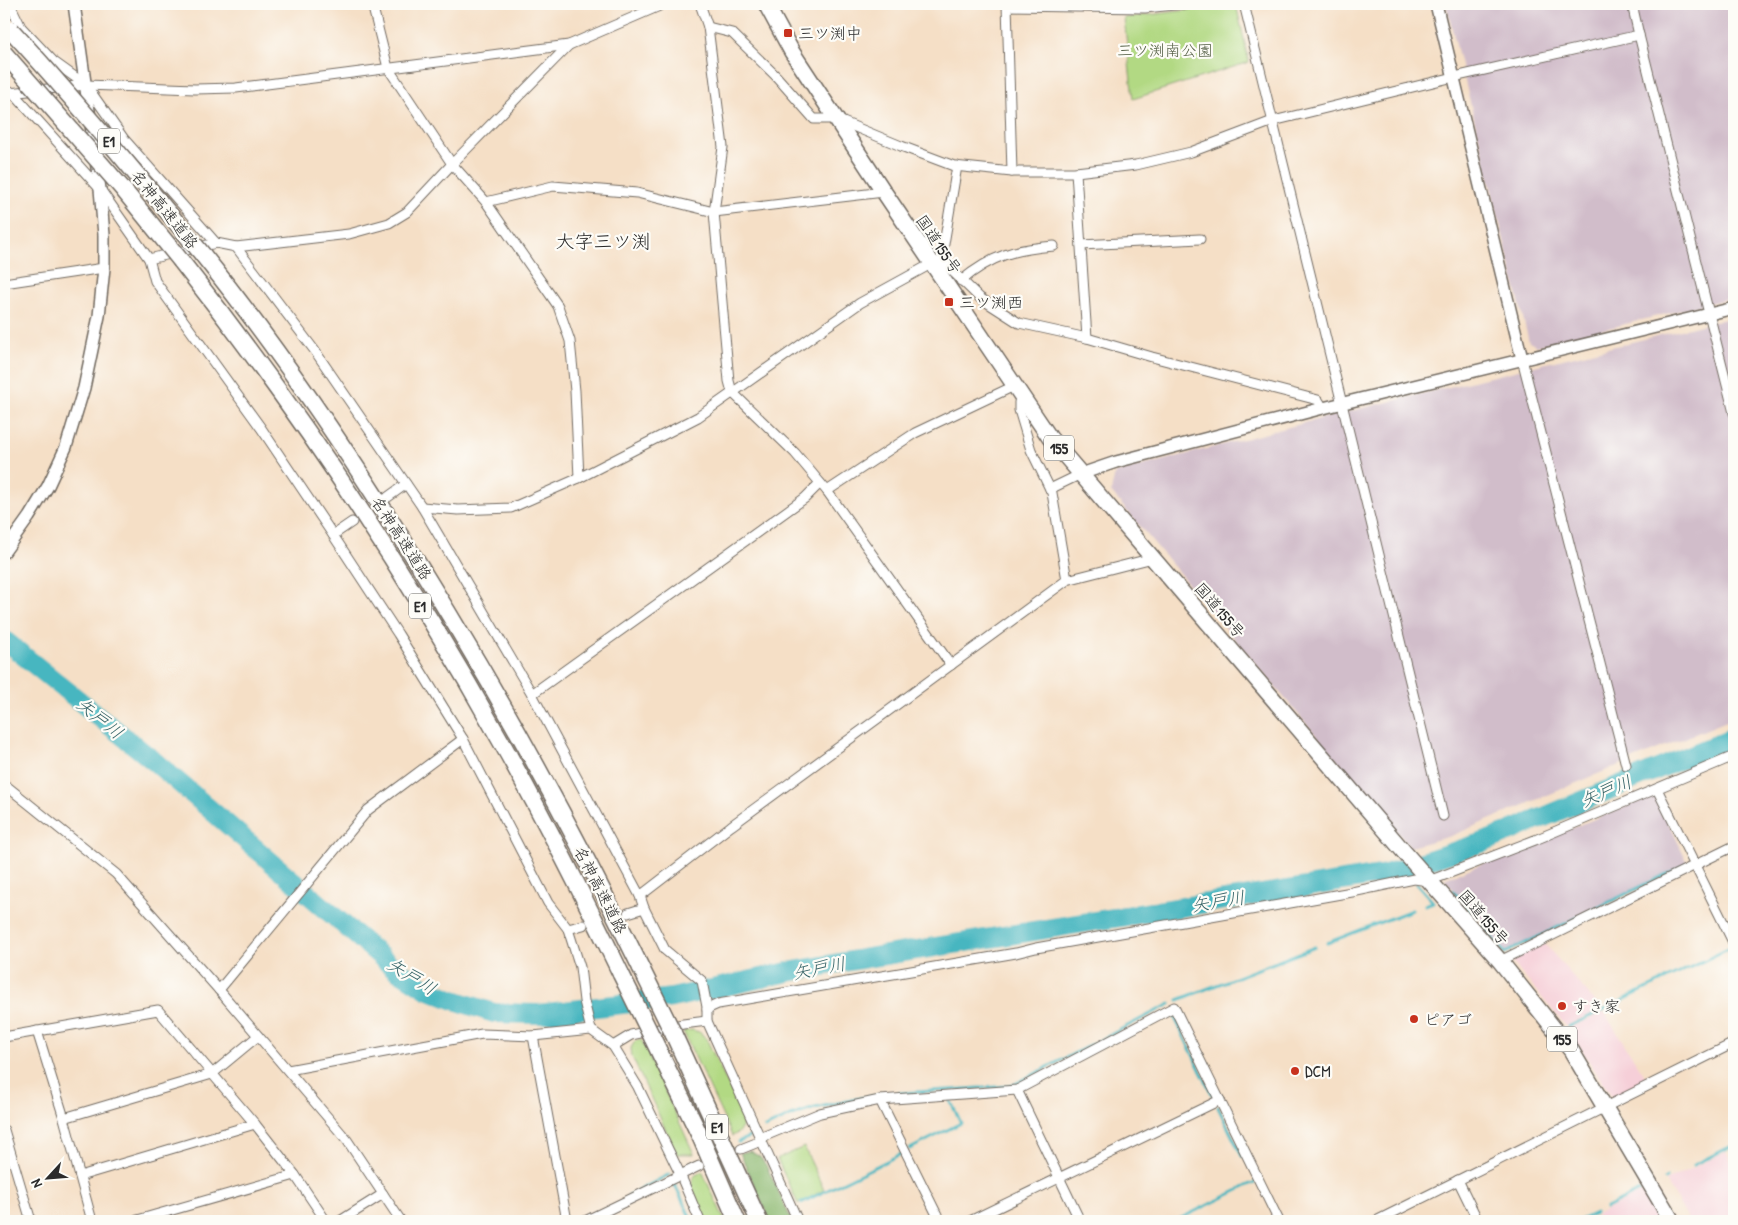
<svg xmlns="http://www.w3.org/2000/svg" width="1738" height="1225" viewBox="0 0 1738 1225" font-family="'Patrick Hand','Klee One',sans-serif">
<style>
.built{fill:#f6cfd8}
.industrial{fill:#d1bdca}
.green{fill:#b2d983;stroke:#6e8257}
.forest{fill:#8db971;stroke:#5c724e}
.lines{fill:none;stroke-linecap:round;stroke-linejoin:round}
.stream{stroke:#47b6c0;stroke-width:3}
.river{stroke:#47b6c0;stroke-width:20}
.minor-tunnel{stroke:#cdbba7;stroke-width:9;stroke-dasharray:9 4.5;stroke-linecap:butt}
.minor-casing{stroke:#726a61;stroke-width:11}
.tertiary-casing{stroke:#726a61;stroke-width:14}
.trunk-casing{stroke:#726a61;stroke-width:18}
.motorway-casing{stroke:#726a61;stroke-width:19}
.minor{stroke:#fff;stroke-width:9}
.tertiary{stroke:#fff;stroke-width:11}
.trunk{stroke:#fff;stroke-width:15}
.motorway{stroke:#fff;stroke-width:16}
.motorway-bridge-casing{stroke:#726a61;stroke-width:19;stroke-linecap:butt}
.motorway-bridge{stroke:#fff;stroke-width:16}
.poi-dot{fill:#c8321e;stroke:#fdfcf7;stroke-width:2}
.labels{text-anchor:middle;dominant-baseline:central;stroke-width:4.5;stroke-linejoin:round;paint-order:stroke}
.shield{fill:#fdfcf7;stroke:#6a6a68;stroke-width:1}
.shield-label{font-size:15px;font-weight:bold;fill:#2b2b2b}
.poi-label{font-size:16px;fill:#2b2b2b;stroke:#fdfcf7;text-anchor:start}
.park-label{font-size:16px;fill:#545f45;stroke:#fdfcf7}
.street-label{font-size:16px;fill:#2b2b2b;stroke:#fdfcf7}
.water-label{font-size:18px;font-style:italic;fill:#366367;stroke:#fdfcf7}
.quarter-label{font-size:19px;fill:#2b2b2b;stroke:#fdfcf7}
</style>
<rect width="100%" height="100%" fill="#fdfcf7"/>
<filter id="ink" filterUnits="userSpaceOnUse"><feTurbulence type="fractalNoise" baseFrequency=".02" numOctaves="2"/><feDisplacementMap in="SourceGraphic" scale="10" xChannelSelector="R" yChannelSelector="G"/><feConvolveMatrix kernelMatrix="1 2 1 2 8 2 1 2 1" color-interpolation-filters="sRGB"/></filter>
<filter id="wash" filterUnits="userSpaceOnUse"><feTurbulence type="fractalNoise" baseFrequency=".0096" numOctaves="4" result="noise"/><feDisplacementMap in="SourceGraphic" scale="20" xChannelSelector="R" yChannelSelector="G"/><feGaussianBlur stdDeviation="1.12" result="paint"/><feColorMatrix in="noise" values="0 0 0 0 0 0 0 0 0 0 0 0 0 0 0 0 0 1.4 0 .05"/><feComposite in="paint" operator="in"/></filter>
<g filter="url(#wash)">
<rect width="100%" height="100%" fill="#f5dfc6"/>
<g class="built">
<polygon points="1544,943 1601,1009 1566,1026 1510,960"/>
<polygon points="1604,1012 1648,1081 1613,1098 1568,1029"/>
<polygon points="1726,1151 1734,1168 1734,1221 1689,1221 1666,1181"/>
<polygon points="1642,1192 1658,1221 1600,1221 1596,1215"/>
</g>
<g class="industrial">
<polygon points="1446,4 1734,4 1734,297 1537,346 1529,342"/>
<polygon points="1734,317 1734,718 1619,765 1451,836 1410,847 1111,492 1115,473 1335,415"/>
<polygon points="1655,795 1688,863 1506,952 1444,879"/>
</g>
<g class="green">
<polygon points="1236,4 1249,62 1133,99 1124,18"/>
<path d="M692,1030L699,1032L706,1038L743,1117C744,1127 741,1132 732,1136L683,1031Z"/>
<polygon points="641,1039 694,1154 677,1154 632,1057 631,1048 635,1041"/>
<polygon points="804,1147 824,1190 798,1204 777,1159"/>
<polygon points="702,1171 725,1221 706,1221 692,1188 693,1177"/>
</g>
<polygon class="forest" points="750,1151 760,1157 766,1165 792,1221 770,1221 740,1153"/>
<g class="lines">
<g class="stream">
<polyline points="1699,858 1734,841"/>
<polyline points="1417,884 1433,902 1425,905"/>
<polyline points="1453,891 1473,914"/>
<polyline points="1482,925 1505,953 1687,864"/>
<polyline points="1327,943 1412,910"/>
<polyline points="1178,1000 1315,947"/>
<polyline points="1174,1016 1214,1098"/>
<polyline points="1568,1027 1732,947"/>
<polyline points="1218,1107 1242,1156"/>
<polyline points="765,1128 791,1116 815,1108 861,1098 900,1093 1011,1086 1170,1004"/>
<polyline points="738,1142 752,1136"/>
<polyline points="910,1149 961,1123 949,1098"/>
<polyline points="1693,1165 1734,1145"/>
<polyline points="685,1167 697,1161"/>
<polyline points="1665,1179 1667,1178"/>
<polyline points="673,1181 692,1221"/>
<polyline points="629,1195 670,1174"/>
<polyline points="801,1203 903,1153"/>
<polyline points="1606,1208 1640,1191"/>
<polyline points="1175,1221 1255,1182"/>
<polyline points="1578,1221 1595,1213"/>
</g>
<polyline class="river" points="4,640 155,762 394,968 427,989 454,1000 494,1013 539,1014 672,998 788,972 867,958 1386,874 1487,841 1734,737"/>
</g>
</g>
<g filter="url(#ink)">
<g class="lines">
<polyline class="minor-tunnel" points="583,925 628,913"/>
<defs>
<g id="minor">
<polyline points="10,4 21,27 54,62 86,85 124,139 216,243 236,247 349,234 389,223 407,212 452,164 569,45"/>
<polyline points="372,4 388,68 452,164 486,202 558,306 570,341 575,391 579,478"/>
<polyline points="700,4 708,27 723,147 714,212 729,381 732,392 795,453 827,491 951,665"/>
<polyline points="1007,4 1012,172"/>
<polyline points="1244,4 1443,816"/>
<polyline points="1007,6 1145,8 1184,4"/>
<polyline points="708,27 732,33 776,76 814,119 836,119 901,146 954,166 1012,172 1076,172 1136,165 1191,152 1273,121 1454,77 1639,35 1632,4"/>
<polyline points="1639,35 1734,413"/>
<polyline points="4,87 13,93 100,189 149,259 155,281 261,428 333,535 398,634 463,739 548,903 568,929 580,967 584,1001 591,1030"/>
<polyline points="9,93 86,85 195,89 236,88 569,45 664,4"/>
<polyline points="1076,172 1087,338"/>
<polyline points="486,202 553,186 637,193 714,212 884,192"/>
<polyline points="1081,245 1200,239"/>
<polyline points="236,247 315,351 422,507 532,694 640,896 644,908 665,950 702,981 707,1007 707,1021 798,1221"/>
<polyline points="149,259 216,243"/>
<polyline points="941,262 957,166"/>
<path d="M961,281C992,255 1015,249 1054,246"/>
<polyline points="4,283 104,268"/>
<polyline points="1522,359 1626,765"/>
<polyline points="1023,399 1019,402 1019,410 1031,450 1052,493 1067,580"/>
<polyline points="1050,489 1081,474"/>
<polyline points="827,491 915,433 1014,386"/>
<polyline points="388,497 406,484"/>
<polyline points="422,507 458,510 511,508 579,478 698,417 860,303 931,264 943,262 980,298 1019,323 1087,338 1152,357 1318,400 1323,408"/>
<polyline points="333,535 352,522"/>
<polyline points="532,694 805,498 820,483"/>
<polyline points="4,784 116,874 219,990 347,1140 401,1221"/>
<polyline points="1657,789 1734,944"/>
<polyline points="640,896 731,826 1067,580 1153,558"/>
<polyline points="628,913 644,908"/>
<polyline points="568,929 583,925"/>
<polyline points="1500,961 1734,846"/>
<polyline points="219,990 368,810 463,739"/>
<polyline points="707,1009 718,1004 1016,953 1036,948 1352,892 1414,879 1429,881 1535,840 1734,756"/>
<polyline points="37,1031 64,1118 92,1221"/>
<polyline points="533,1036 567,1221"/>
<polyline points="4,1037 158,1010 255,1124 295,1175 326,1221"/>
<polyline points="613,1046 631,1035 683,1024 707,1021"/>
<polyline points="288,1070 482,1034 533,1036 591,1030 613,1046 638,1087 680,1174 700,1221"/>
<polyline points="1017,1090 1080,1221"/>
<polyline points="880,1100 940,1221"/>
<polyline points="64,1118 212,1074 258,1036"/>
<polyline points="4,1130 31,1221"/>
<polyline points="760,1138 820,1113 880,1100 1017,1090 1174,1007 1279,1221"/>
<polyline points="741,1149 761,1141"/>
<polyline points="80,1176 255,1124"/>
<polyline points="1458,1180 1478,1221"/>
<polyline points="134,1221 295,1175"/>
<polyline points="340,1221 383,1194"/>
<polyline points="585,1221 699,1166"/>
<polyline points="970,1221 1220,1100"/>
<polyline points="1376,1221 1734,1043"/>
</g>
<g id="tertiary">
<polyline points="1436,4 1522,359"/>
<polyline points="1081,474 1116,462 1323,408 1734,308"/>
<polyline points="4,552 29,517 48,486 66,447 84,388 99,316 104,268 104,235 100,189 74,4"/>
</g>
<polyline id="trunk" points="766,4 792,52 884,192 1050,438 1405,853 1500,961 1571,1050 1672,1221"/>
<g id="motorway">
<path d="M203,255C269,337 329,424 386,513C480,659 565,812 641,968"/>
<path d="M181,261C301,413 409,576 503,745C545,820 584,897 621,974"/>
<polyline points="673,1033 759,1221"/>
<polyline points="652,1037 701,1138 737,1221"/>
</g>
</defs>
<use href="#minor" class="minor-casing"/>
<use href="#tertiary" class="tertiary-casing"/>
<use href="#trunk" class="trunk-casing"/>
<use href="#motorway" class="motorway-casing"/>
<use href="#minor" class="minor"/>
<use href="#tertiary" class="tertiary"/>
<use href="#trunk" class="trunk"/>
<use href="#motorway" class="motorway"/>
<defs>
<g id="motorway-bridge">
<path d="M11,30C78,103 141,179 203,255"/>
<polyline points="4,53 122,188 181,261"/>
<polyline points="641,968 673,1033"/>
<polyline points="621,974 652,1037"/>
</g>
</defs>
<use href="#motorway-bridge" class="motorway-bridge-casing"/>
<use href="#motorway-bridge" class="motorway-bridge"/>
</g>
</g>
<g class="poi-dot">
<rect x="783" y="28" width="10" height="10" rx="2.5"/>
<rect x="944" y="297" width="10" height="10" rx="2.5"/>
<circle cx="1562" cy="1006" r="5"/>
<circle cx="1414" cy="1019" r="5"/>
<circle cx="1295" cy="1071" r="5"/>
</g>
<g class="labels">
<g class="shield">
<rect x="98" y="128.5" width="22" height="25" rx="4"/>
<rect x="1044" y="435.5" width="30" height="25" rx="4"/>
<rect x="409" y="593.5" width="22" height="25" rx="4"/>
<rect x="1547" y="1026.5" width="30" height="25" rx="4"/>
<rect x="706" y="1114.5" width="22" height="25" rx="4"/>
</g>
<g class="shield-label">
<text x="109" y="141">E1</text>
<text x="1059" y="448">155</text>
<text x="420" y="606">E1</text>
<text x="1562" y="1039">155</text>
<text x="717" y="1127">E1</text>
</g>
<g class="poi-label">
<text x="798" y="33">三ツ渕中</text>
<text x="959" y="302">三ツ渕西</text>
<text x="1572" y="1006">すき家</text>
<text x="1424" y="1019">ピアゴ</text>
<text x="1305" y="1071">DCM</text>
</g>
<g class="park-label">
<text x="1165" y="50">三ツ渕南公園</text>
</g>
<g class="street-label">
<text transform="translate(165 209) rotate(51)">名神高速道路</text>
<text transform="translate(939 244) rotate(56)">国道155号</text>
<text transform="translate(402 538) rotate(57)">名神高速道路</text>
<text transform="translate(1220 610) rotate(49)">国道155号</text>
<text transform="translate(601 890) rotate(63)">名神高速道路</text>
<text transform="translate(1484 917) rotate(49)">国道155号</text>
</g>
<g class="water-label">
<text transform="translate(100 718) rotate(39)">矢戸川</text>
<text transform="translate(1606 791) rotate(-23)">矢戸川</text>
<text transform="translate(1218 901) rotate(-9)">矢戸川</text>
<text transform="translate(819 968) rotate(-11)">矢戸川</text>
<text transform="translate(412 976) rotate(32)">矢戸川</text>
</g>
<g class="quarter-label">
<text x="603" y="241">大字三ツ渕</text>
</g>
</g>
<rect width="1738" height="1225" fill="none" stroke="#fdfcf7" stroke-width="20"/>
<g transform="translate(48 1178) rotate(244)" stroke="#fdfcf7" stroke-width="4" paint-order="stroke">
<path d="M0-4L9 19L0 12L-9 19Z" fill="#2b2b2b"/>
<text y="-8" font-size="14" font-weight="bold" text-anchor="middle" fill="#2b2b2b">N</text>
</g>
</svg>
